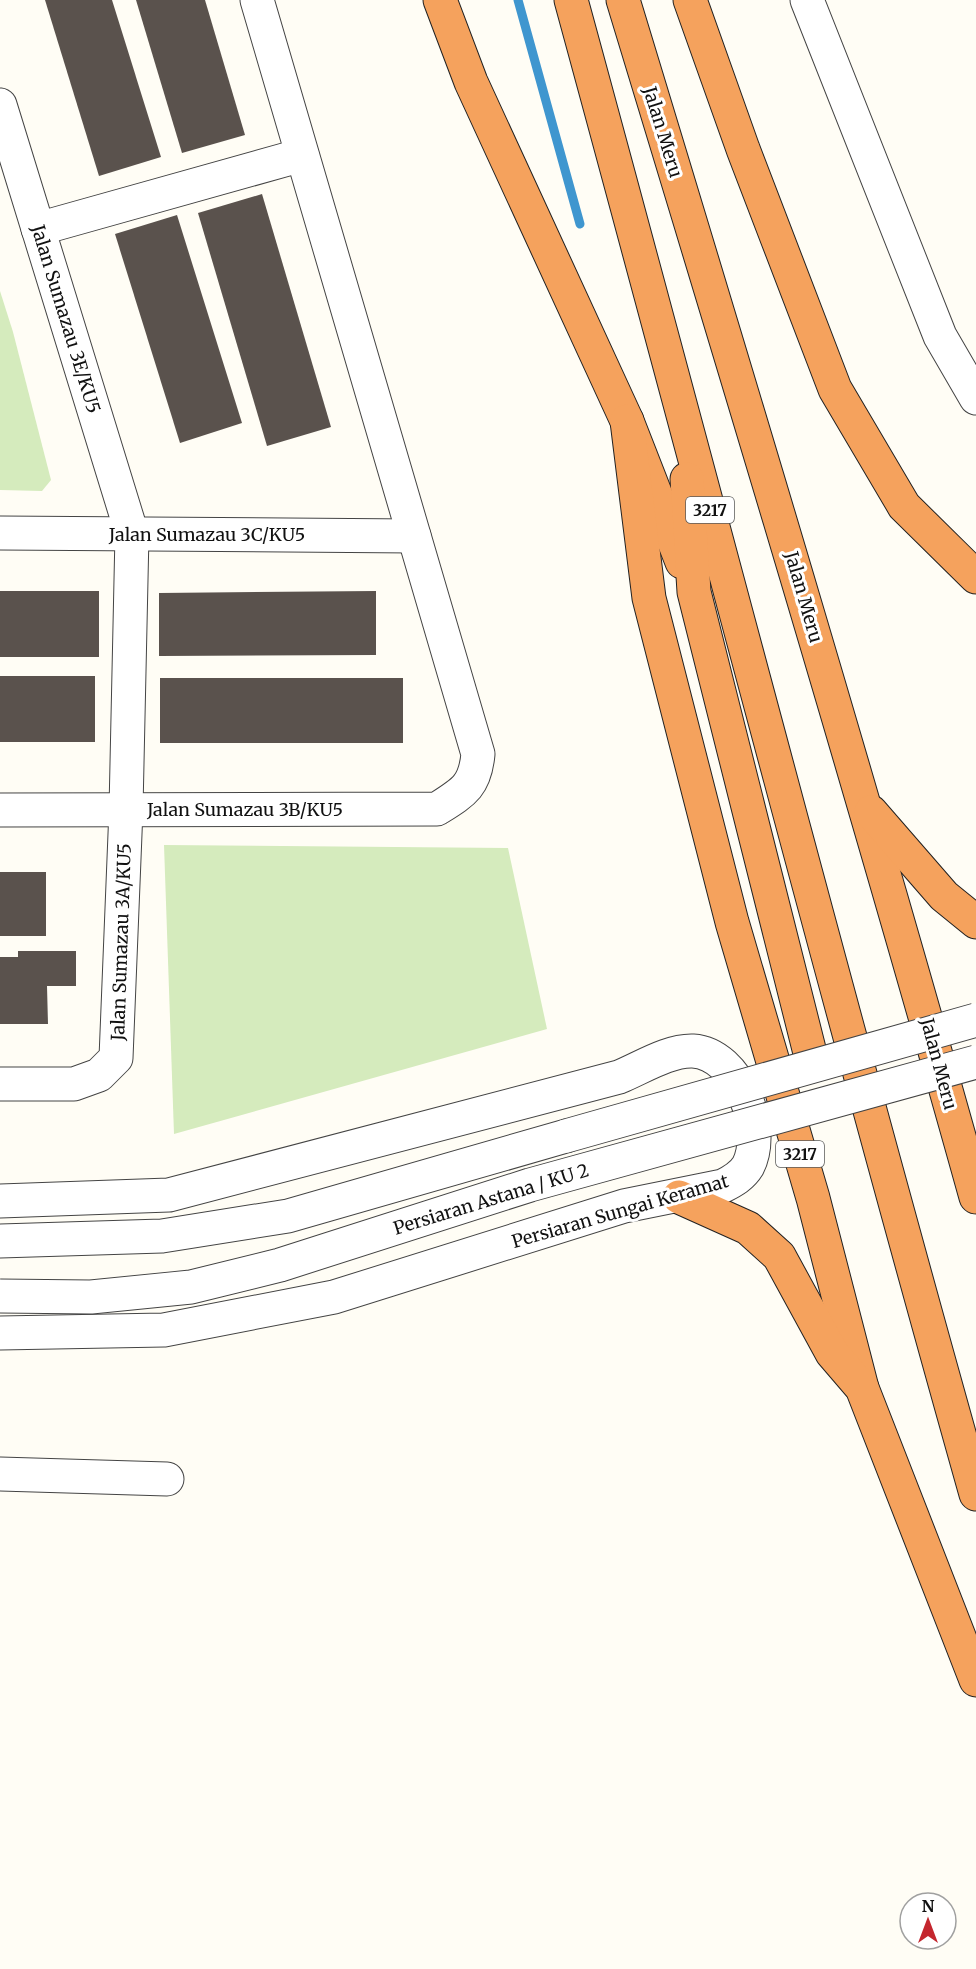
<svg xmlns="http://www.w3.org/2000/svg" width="976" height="1969" viewBox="0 0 976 1969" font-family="Merriweather,serif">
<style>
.green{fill:#d5ebbd}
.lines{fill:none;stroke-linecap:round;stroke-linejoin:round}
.stream{stroke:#3f96cf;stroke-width:9}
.building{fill:#5a524d}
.minor-casing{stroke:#444;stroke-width:35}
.highway-casing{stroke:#222;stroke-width:35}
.minor{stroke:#fff;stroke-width:33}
.highway{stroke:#f5a25d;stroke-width:33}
.minor-bridge-casing{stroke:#444;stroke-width:35;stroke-linecap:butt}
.minor-bridge{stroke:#fff;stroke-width:33}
.labels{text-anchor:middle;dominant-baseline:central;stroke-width:6;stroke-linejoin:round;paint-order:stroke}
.shield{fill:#fff;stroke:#585858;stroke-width:1.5}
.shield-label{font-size:16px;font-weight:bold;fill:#111}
.street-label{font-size:18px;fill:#111;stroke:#fff}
</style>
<rect width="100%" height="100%" fill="#fffdf5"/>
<g class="green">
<polygon points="0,291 13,332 51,480 42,491 0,490"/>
<polygon points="164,845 508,848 547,1029 174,1134"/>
</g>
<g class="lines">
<polyline class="stream" points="518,0 580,224"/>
</g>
<g class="building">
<polygon points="45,0 112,0 161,157 99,176"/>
<polygon points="136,0 205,0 245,135 182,153"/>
<polygon points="262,194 331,427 267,446 198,213"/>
<polygon points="177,215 242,423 180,443 115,234"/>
<rect x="0" y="591" width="99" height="66"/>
<polygon points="376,591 376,655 159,656 159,593"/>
<rect x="0" y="676" width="95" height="66"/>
<rect x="160" y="678" width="243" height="65"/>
<rect x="0" y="872" width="46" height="64"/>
<polygon points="18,951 76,951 76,986 47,986 48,1024 0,1024 0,957 18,957"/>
</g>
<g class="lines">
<defs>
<g id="minor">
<polyline points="807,0 940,336 976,398"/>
<polyline points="0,105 132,534 126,809 116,1058 99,1075 74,1084 0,1084"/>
<polyline points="38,229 302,155"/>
<polyline points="0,533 414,536"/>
<path d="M0,810L437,809C464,792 475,786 478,754L257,0"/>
<path d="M0,1201L169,1195L619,1077C641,1068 669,1050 693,1051C739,1054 767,1129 748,1166C742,1176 733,1181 723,1186L624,1206L334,1297L164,1330L0,1333"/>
<polyline points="0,1241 162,1236 288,1216 566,1136"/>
<polyline points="0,1474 167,1479"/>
</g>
<g id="highway">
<polyline points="440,0 471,82 627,421 682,562"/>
<path d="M571,0C707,498 836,997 976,1494"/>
<path d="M623,0C744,398 864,796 976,1197"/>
<polyline points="690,0 743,149 835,389 904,506 976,577"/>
<polyline points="627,421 649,598 732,922 813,1198 862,1388"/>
<polyline points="687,479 694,592 813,1065"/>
<polyline points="871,812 944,896 976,922"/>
<polyline points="679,1197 748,1228 779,1256 832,1353 862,1388 976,1680"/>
</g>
</defs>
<use href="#minor" class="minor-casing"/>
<use href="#highway" class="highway-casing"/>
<use href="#minor" class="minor"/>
<use href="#highway" class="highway"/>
<defs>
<g id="minor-bridge">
<polyline points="566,1136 976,1020"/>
<polyline points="0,1296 91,1297 191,1287 280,1265 530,1185 976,1062"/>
</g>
</defs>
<use href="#minor-bridge" class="minor-bridge-casing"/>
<use href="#minor-bridge" class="minor-bridge"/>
</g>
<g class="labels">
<g class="shield">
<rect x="686" y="497" width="48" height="26" rx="4.5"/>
<rect x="776" y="1141" width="48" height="26" rx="4.5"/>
</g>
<g class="shield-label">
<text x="710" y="510">3217</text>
<text x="800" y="1154">3217</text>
</g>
<g class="street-label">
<text transform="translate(663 132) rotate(73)">Jalan Meru</text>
<text transform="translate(66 319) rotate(73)">Jalan Sumazau 3E/KU5</text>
<text x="207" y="534">Jalan Sumazau 3C/KU5</text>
<text transform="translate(804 597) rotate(74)">Jalan Meru</text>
<text x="245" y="809">Jalan Sumazau 3B/KU5</text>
<text transform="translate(121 942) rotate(-88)">Jalan Sumazau 3A/KU5</text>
<text transform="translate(939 1064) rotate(75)">Jalan Meru</text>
<text transform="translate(491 1199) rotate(-17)">Persiaran Astana / KU 2</text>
<text transform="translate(620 1211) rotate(-16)">Persiaran Sungai Keramat</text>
</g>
</g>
<g transform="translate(928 1921)"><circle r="28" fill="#ffffff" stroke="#a0a0a0" stroke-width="1.5"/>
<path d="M0-4.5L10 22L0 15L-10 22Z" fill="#c4262e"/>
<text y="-9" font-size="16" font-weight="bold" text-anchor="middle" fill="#111111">N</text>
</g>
</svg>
